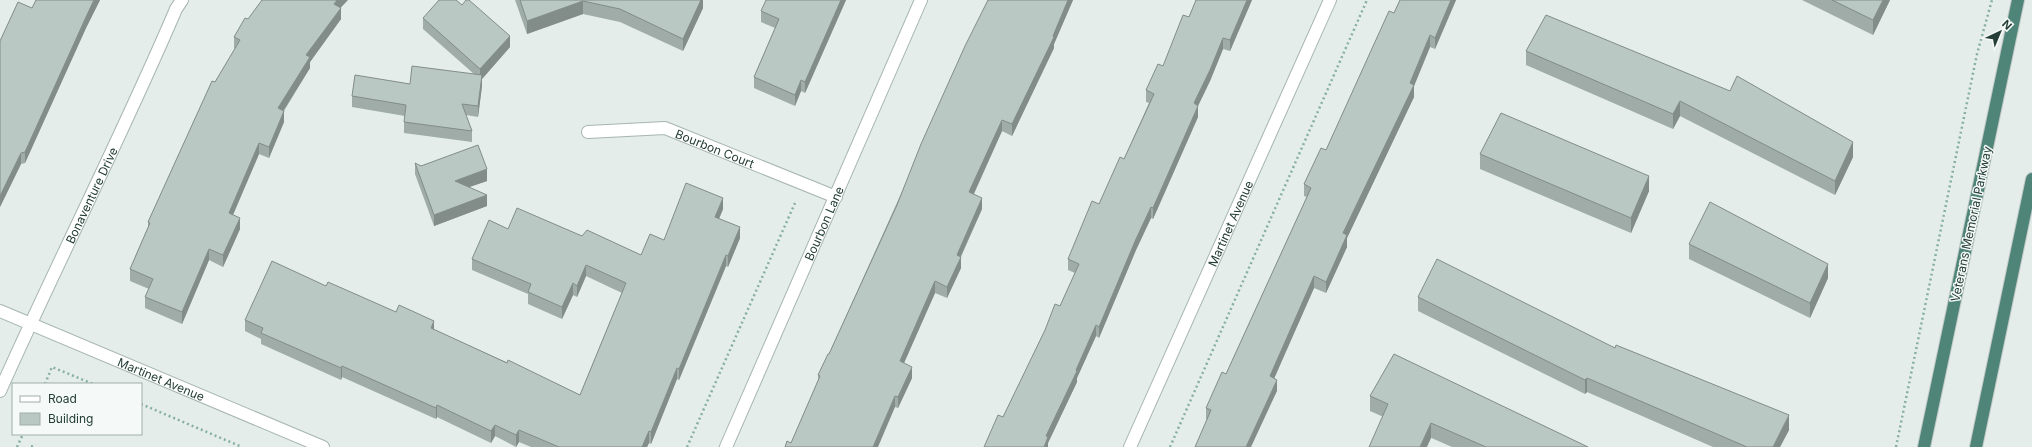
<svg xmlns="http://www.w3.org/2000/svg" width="2032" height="447" viewBox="0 0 2032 447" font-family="Inter,sans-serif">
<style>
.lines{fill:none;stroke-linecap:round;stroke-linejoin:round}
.minor-casing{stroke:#a7b5b0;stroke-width:14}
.tertiary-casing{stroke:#a7b5b0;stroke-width:14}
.trunk-casing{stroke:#c2c9c7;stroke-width:14}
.path{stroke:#86afa2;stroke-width:2.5;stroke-dasharray:2 3;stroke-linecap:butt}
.minor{stroke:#fff;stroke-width:12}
.tertiary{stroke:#fff;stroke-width:12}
.trunk{stroke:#4e8578;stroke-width:12}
.wall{fill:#9faca7}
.shaded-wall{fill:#828c88}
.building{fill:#b9c8c2;stroke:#828c88}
.labels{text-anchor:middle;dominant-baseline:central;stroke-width:3;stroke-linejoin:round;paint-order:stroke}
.street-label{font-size:12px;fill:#243e37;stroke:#f5f9f7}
</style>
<rect width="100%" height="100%" fill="#e4ede9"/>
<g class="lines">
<defs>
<g id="minor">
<path id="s1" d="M588,132L665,128L836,197"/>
<path id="s2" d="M0,311L323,447"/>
<path id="s3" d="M726,447L921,0"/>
<path id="s4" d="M1130,447L1330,0"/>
</g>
<g id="tertiary">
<path id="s5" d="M0,391C57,263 121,138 176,9L182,0"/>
</g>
<g id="trunk">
<polyline points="1924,447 2018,0"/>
<polyline points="1976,447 2032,179"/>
</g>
</defs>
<use href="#minor" class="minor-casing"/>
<use href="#tertiary" class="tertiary-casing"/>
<use href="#trunk" class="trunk-casing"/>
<g class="path">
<polyline points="45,384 52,367 93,384"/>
<polyline points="141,404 242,447"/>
<polyline points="31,446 34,447"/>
<polyline points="17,447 23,434"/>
<polyline points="687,447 795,203"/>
<polyline points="1170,447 1367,0"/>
<polyline points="1896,447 1977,54 1992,0"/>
</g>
<use href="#minor" class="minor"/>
<use href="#tertiary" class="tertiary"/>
<use href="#trunk" class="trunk"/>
</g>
<g class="wall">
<polygon points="36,0 100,0 86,28 25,163 21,164 0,207 32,8"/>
<polygon points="515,0 703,0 703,8 683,51 620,22 583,14 527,34"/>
<polygon points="846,0 805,93 801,91 795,106 754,88 754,77 775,28 761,22 761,11"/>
<polygon points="988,0 1073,0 1054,44 1054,48 1012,136 1002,131 974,194 982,209 961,257 961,268 947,298 935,293 904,363 912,378 898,408 895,407 791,443 818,381 818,375 829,354"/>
<polygon points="1196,0 1252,0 1230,51 1223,49 1210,81 1198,106 1198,117 1153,219 1151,218 1136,250 1099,338 1096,336 1077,378 1077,382 1048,443 1048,447 1003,417 1060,306 1075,273 1068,270 1068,259 1099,204 1124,159 1149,103 1146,102 1146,90 1163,66 1189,17"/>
<polygon points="1400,0 1456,0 1435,49 1430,47 1414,86 1414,97 1347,238 1347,247 1326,293 1314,288 1274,378 1277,391 1207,420 1206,419 1206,408 1226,374 1307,197 1304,196 1304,184 1326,150 1394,13"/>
<polygon points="1802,0 1890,0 1873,35"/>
<polygon points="340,8 341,19 310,62 310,68 284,111 284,122 269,158 259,154 233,215 240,229 223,267 209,260 182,324 145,308 145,297 149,289 130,281 130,269 148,227 148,222 215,82 235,49 234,48 234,37 248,19"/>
<polygon points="423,18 510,47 482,79 482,86 478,117 466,115 472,131 472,142 404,133 404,122 405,116 352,107 352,96 410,84 474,74 423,29"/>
<polygon points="1526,51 1853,157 1835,195 1680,116 1673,129 1526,65"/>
<polygon points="1480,154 1649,191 1631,233 1480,169"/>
<polygon points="415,163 421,166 487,181 469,187 487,206 434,226 415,174"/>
<polygon points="723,209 719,219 740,238 728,267 726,266 679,380 677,379 651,444 649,443 647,447 531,447 519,442 516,447 495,436 491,443 437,417 436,419 342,377 341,380 261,344 261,339 245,331 245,320 326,286 434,330 580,395 622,293 586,276 577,297 573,295 562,319 528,304 528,294 472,270 472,259 508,229 582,236 641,255 664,240"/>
<polygon points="1689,244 1828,278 1810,318 1689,259"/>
<polygon points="1418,297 1615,348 1789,430 1780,447 1713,447 1587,392 1585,394 1418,311"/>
<polygon points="1370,396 1588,447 1452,447 1370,411"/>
</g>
<g class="shaded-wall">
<polygon points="94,0 100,0 86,28 25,163 25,152 86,17"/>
<polygon points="337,0 348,0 334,15 334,4"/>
<polygon points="699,0 703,0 703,8 683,51 683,39"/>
<polygon points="841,0 846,0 805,93 805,82"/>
<polygon points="1068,0 1073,0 1054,44 1054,48 1012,136 1012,124 1053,36"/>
<polygon points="1247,0 1252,0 1230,51 1230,40"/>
<polygon points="1451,0 1456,0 1435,49 1435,38"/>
<polygon points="1883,0 1890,0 1873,35 1873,20"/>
<polygon points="583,1 583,14 527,34 527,21"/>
<polygon points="341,8 341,19 310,62 310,68 278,119 278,108 306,55"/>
<polygon points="1430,35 1430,47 1414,86 1414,97 1347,238 1347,247 1326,293 1326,282 1343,233 1410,83"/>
<polygon points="510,36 510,47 482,79 482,86 478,117 478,106 480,80 480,69"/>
<polygon points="1223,38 1223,49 1210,81 1194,114 1194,103"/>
<polygon points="801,80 801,91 795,106 795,95"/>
<polygon points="1680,101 1680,116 1673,129 1673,114"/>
<polygon points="1198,106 1198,117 1153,219 1153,208"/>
<polygon points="284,111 284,122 269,158 269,147"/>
<polygon points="1002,120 1002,131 969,204 969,192"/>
<polygon points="1853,142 1853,157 1835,195 1835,181"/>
<polygon points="259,143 259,154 229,224 229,213"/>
<polygon points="21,153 21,164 0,207 0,196"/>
<polygon points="487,169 487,181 455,192 455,181"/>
<polygon points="1649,176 1649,191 1631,233 1631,218"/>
<polygon points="487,195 487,206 434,226 434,215"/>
<polygon points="723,198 723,209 715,228 715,217"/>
<polygon points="982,198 982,209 958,262 961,257 961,268 947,298 947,287 957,255"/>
<polygon points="1151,207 1151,218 1136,250 1099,338 1099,327 1136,239"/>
<polygon points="240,218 240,229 223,267 223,255"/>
<polygon points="740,227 740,238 728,267 728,256"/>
<polygon points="209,249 209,260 182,324 182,312"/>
<polygon points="726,255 726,266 679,380 679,369"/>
<polygon points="1828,264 1828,278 1810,318 1810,303"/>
<polygon points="586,265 586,276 577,297 577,286"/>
<polygon points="1314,276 1314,288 1270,388 1270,376"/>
<polygon points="935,281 935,293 900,372 900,361"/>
<polygon points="573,283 573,295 562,319 562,307"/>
<polygon points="434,321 434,332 431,328"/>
<polygon points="1096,325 1096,336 1077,378 1077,382 1048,443 1048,447 1044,447 1046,436 1076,370"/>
<polygon points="342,366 342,377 341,380 341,368"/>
<polygon points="912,367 912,378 898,408 898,397"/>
<polygon points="677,368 677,379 651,444 651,432"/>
<polygon points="1587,378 1587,392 1585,394 1585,380"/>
<polygon points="1277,380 1277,391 1251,447 1246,447"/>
<polygon points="895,396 895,407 878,447 873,447"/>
<polygon points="437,405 437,417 436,419 436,408"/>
<polygon points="1789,415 1789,430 1780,447 1773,447"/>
<polygon points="1431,423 1431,438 1427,447 1420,447"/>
<polygon points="495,425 495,436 491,443 491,431"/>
<polygon points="519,430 519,442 516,447 516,435"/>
<polygon points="649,431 649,443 647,447 642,447"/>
</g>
<g class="building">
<polygon points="36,0 94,0 86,17 25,152 21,153 0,196 0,41 18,2 32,8"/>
<polygon points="262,0 337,0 334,4 341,8 306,55 310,57 278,108 284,111 269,147 259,143 229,213 240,218 223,255 209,249 182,312 145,297 153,279 130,269 150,223 148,222 212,81 215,82 240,40 234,37 245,18 248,19"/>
<polygon points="439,0 456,0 462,5 466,0 469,0 510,36 480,69 423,18"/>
<polygon points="520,0 701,0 683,39 620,9 583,1 527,21"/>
<polygon points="766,0 841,0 805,82 801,80 795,95 754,77 779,19 761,11"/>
<polygon points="988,0 1068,0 1053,36 1054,37 1012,124 1002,120 969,192 982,198 957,255 961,257 947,287 935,281 900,361 912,367 898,397 895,396 873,447 785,447 787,441 791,443 820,376 818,375 828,354 829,354 897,205 921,144 965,46"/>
<polygon points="1196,0 1247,0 1230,40 1223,38 1210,70 1194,103 1198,106 1153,208 1151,207 1136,239 1099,327 1096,325 1076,370 1077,371 1046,436 1048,437 1044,447 984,447 998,415 1003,417 1045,330 1055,304 1060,306 1079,264 1068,259 1092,201 1099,204 1120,157 1124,159 1154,94 1146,90 1158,64 1163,66 1183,15 1189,17"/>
<polygon points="1400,0 1451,0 1435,38 1430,35 1410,83 1414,85 1343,233 1347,235 1326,282 1314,276 1270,376 1277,380 1246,447 1195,447 1211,410 1206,408 1222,372 1226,374 1311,188 1304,184 1321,148 1326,150 1389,11 1394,13"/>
<polygon points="1832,0 1883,0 1873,20"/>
<polygon points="1546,15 1730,91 1737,76 1853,142 1835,181 1680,101 1673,114 1526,51"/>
<polygon points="412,66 482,75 478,106 462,104 472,131 404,122 406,105 352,96 355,75 410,84"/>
<polygon points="1501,113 1649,176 1631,218 1480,154"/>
<polygon points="478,145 487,169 455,181 487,195 434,215 415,163 421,166"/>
<polygon points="686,183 723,198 715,217 740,227 728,256 726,255 679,369 677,368 651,432 649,431 642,447 559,447 519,430 516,435 495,425 491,431 437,405 436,408 342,366 341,368 261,333 263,328 245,320 272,261 326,286 328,282 396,312 399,305 434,321 431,328 507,363 508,360 580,395 626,283 586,265 577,286 573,283 562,307 528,292 531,284 472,259 489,220 508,229 517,208 582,236 587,230 641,255 650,234 664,240"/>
<polygon points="1710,202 1828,264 1810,303 1689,244"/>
<polygon points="1437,259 1615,348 1616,345 1789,415 1773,447 1747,447 1587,378 1585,380 1418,297"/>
<polygon points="1394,354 1588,447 1486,447 1431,423 1420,447 1369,447 1388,404 1370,396"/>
</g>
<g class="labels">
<g class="street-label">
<text stroke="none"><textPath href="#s1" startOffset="131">Bourbon Court</textPath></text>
<text stroke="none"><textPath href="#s5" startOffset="216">Bonaventure Drive</textPath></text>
<text stroke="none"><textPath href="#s3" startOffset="244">Bourbon Lane</textPath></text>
<text stroke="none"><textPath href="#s4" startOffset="245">Martinet Avenue</textPath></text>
<text transform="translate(1971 224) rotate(-78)">Veterans Memorial Parkway</text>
<text stroke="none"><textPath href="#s2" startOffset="175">Martinet Avenue</textPath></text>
</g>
</g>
<rect x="12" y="383" width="130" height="52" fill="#f5f9f7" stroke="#a1aeaa"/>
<rect x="20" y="396" width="20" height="6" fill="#ffffff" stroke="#a1aeaa"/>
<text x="48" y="403" font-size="12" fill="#243e37">Road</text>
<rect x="20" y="413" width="20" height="12" fill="#b9c8c2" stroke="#a1aeaa"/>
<text x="48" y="423" font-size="12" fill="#243e37">Building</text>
<g transform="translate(2000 32) rotate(44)" stroke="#f5f9f7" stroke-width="3" paint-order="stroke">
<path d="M0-3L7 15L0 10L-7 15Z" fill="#243e37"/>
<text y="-6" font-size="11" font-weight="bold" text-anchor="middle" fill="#243e37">N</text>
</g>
</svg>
